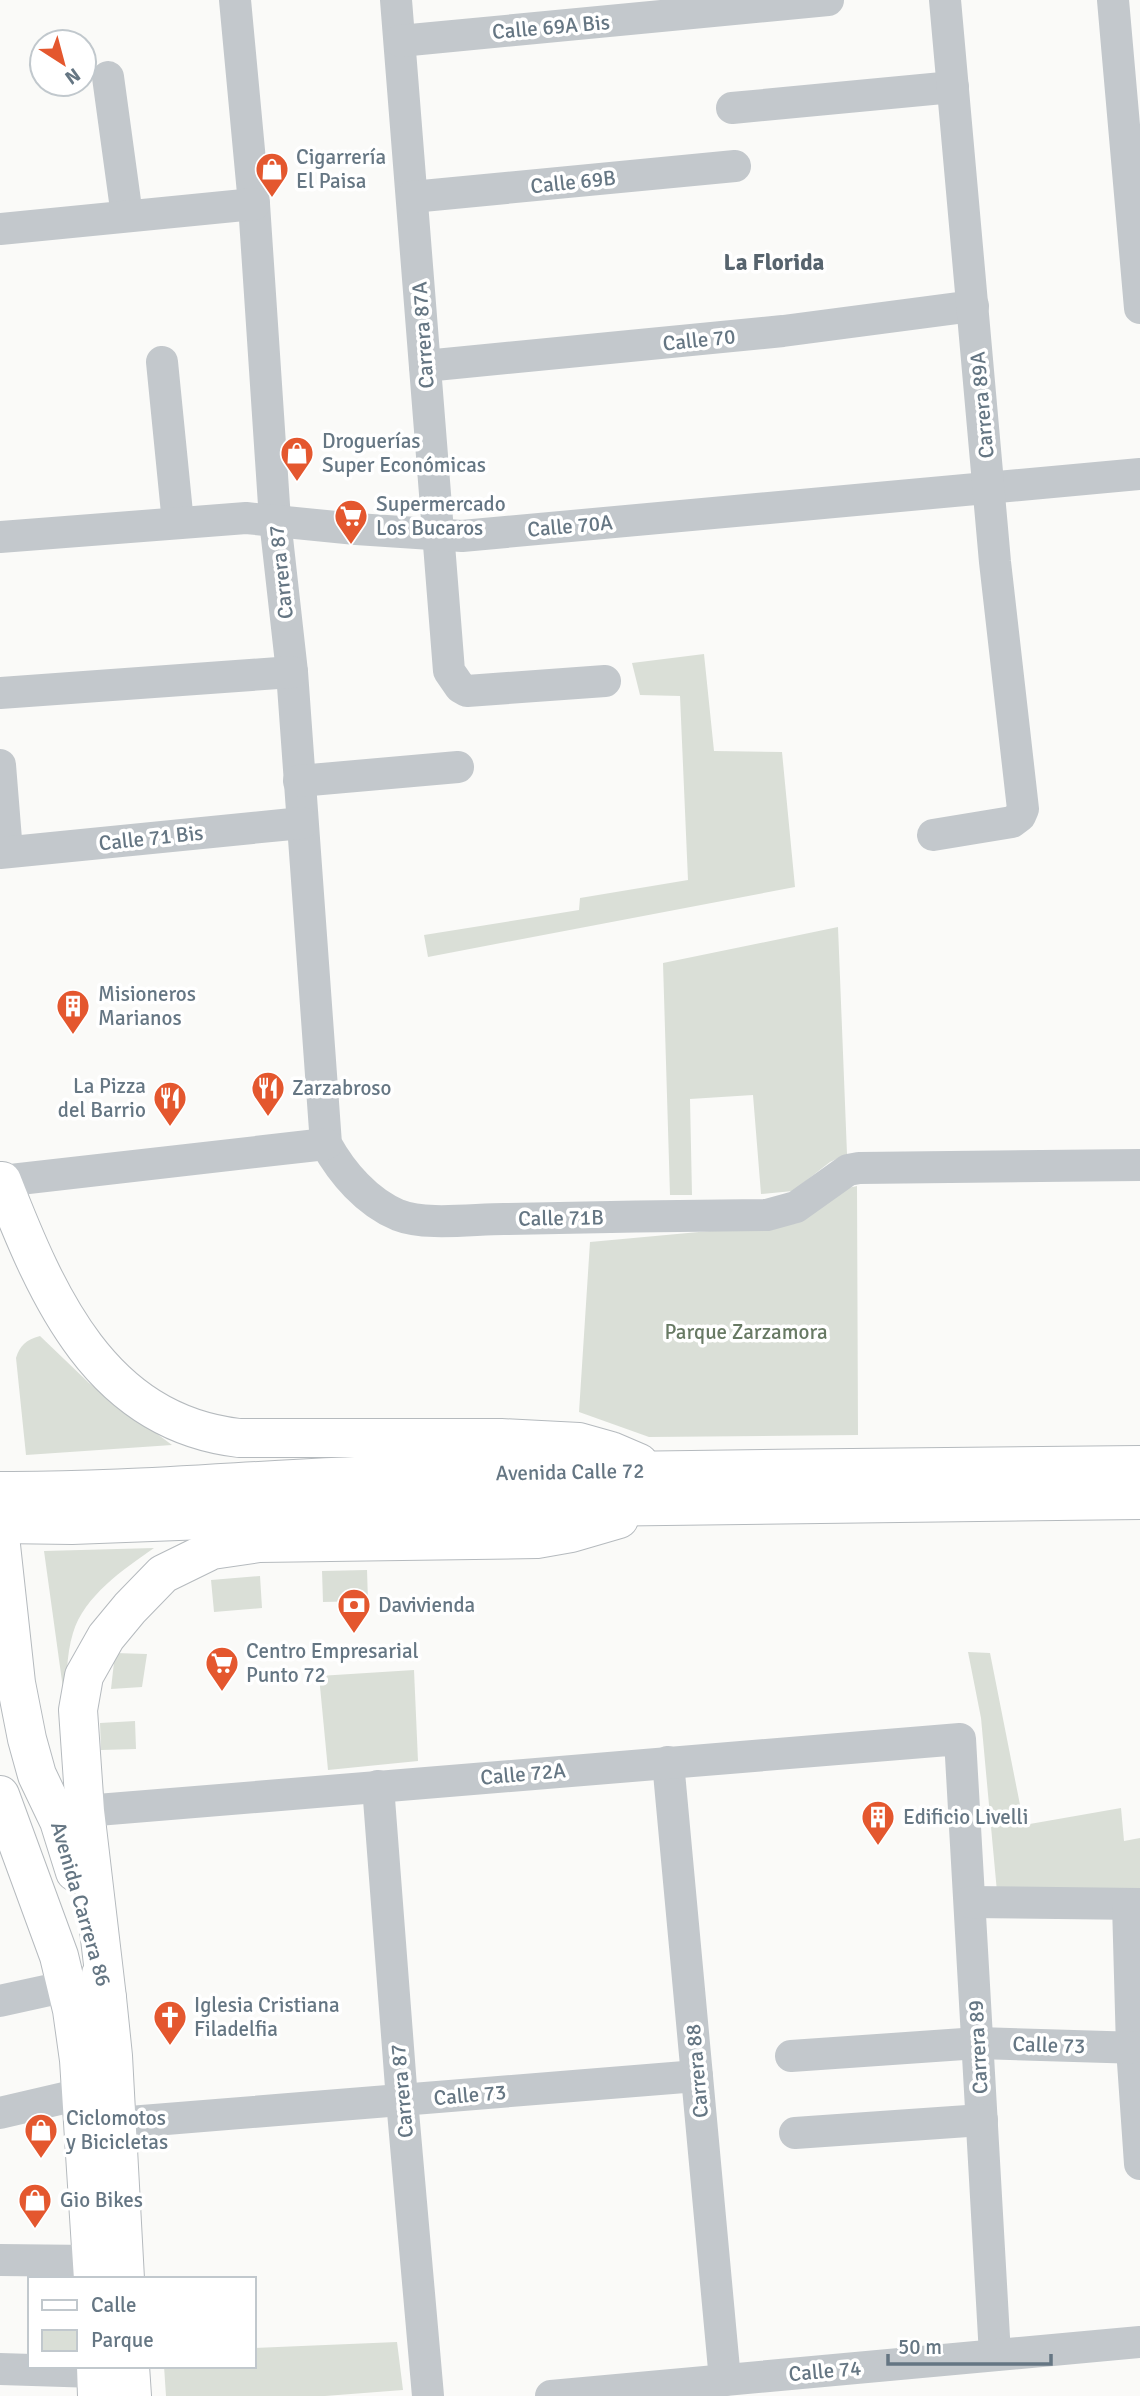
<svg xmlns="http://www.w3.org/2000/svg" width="1140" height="2396" viewBox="0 0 1140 2396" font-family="Signika,sans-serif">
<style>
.green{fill:#dadfd7}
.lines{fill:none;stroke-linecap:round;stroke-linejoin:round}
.major-casing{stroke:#b5babe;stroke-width:40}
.minor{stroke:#c3c8cc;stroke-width:32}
.major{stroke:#fff;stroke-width:38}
.labels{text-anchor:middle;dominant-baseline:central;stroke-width:7;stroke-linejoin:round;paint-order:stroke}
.street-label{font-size:21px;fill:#657683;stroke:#fff}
.poi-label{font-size:21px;fill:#657683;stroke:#fff;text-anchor:start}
.park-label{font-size:21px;fill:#687a64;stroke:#fff}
.neighbourhood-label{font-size:23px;font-weight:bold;fill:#57646e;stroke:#fff}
</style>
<rect width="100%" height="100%" fill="#fafaf8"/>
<g class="green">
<polygon points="704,654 714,751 782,752 795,887 428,957 424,935 579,910 580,898 688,880 680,696 640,695 632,663"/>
<polygon points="838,927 847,1154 830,1162 793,1191 761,1194 753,1095 690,1099 692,1195 670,1195 663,963"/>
<polygon points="857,1186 858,1435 649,1437 579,1412 590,1242 798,1223 809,1216 834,1191"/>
<path d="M40,1336L89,1383L172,1445L26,1455L16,1358C20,1345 26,1340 40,1336Z"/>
<path d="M154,1548C124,1569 84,1596 73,1633C66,1655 67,1681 65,1703L44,1551Z"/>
<polygon points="367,1570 368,1601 323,1602 322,1571"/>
<polygon points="260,1576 262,1608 214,1612 211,1580"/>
<polygon points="968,1652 990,1653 1024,1825 1121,1808 1124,1841 1140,1838 1140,1888 997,1892 981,1718"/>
<polygon points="115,1653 147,1654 142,1687 111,1689"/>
<polygon points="414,1670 418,1761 328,1770 319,1676"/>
<polygon points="135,1721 136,1749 101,1750 100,1723"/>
<polygon points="397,2342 403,2390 325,2396 166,2396 164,2366 254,2366 254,2348"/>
</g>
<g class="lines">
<defs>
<g id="major">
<path d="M2,1181C47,1296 100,1422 239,1438H501L579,1442L611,1451L639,1463"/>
<path d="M0,1491C138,1492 275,1477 412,1474C655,1469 897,1468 1140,1465"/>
<polyline points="0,1524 72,1525 205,1520 350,1510 1140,1500"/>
<polyline points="0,1536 16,1683 27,1739 37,1775 59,1821 75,1872"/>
<polyline points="0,1795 59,1956 72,2010 79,2060 93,2279"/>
<polyline points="101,1974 107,1998 113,2056 125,2279"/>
<polyline points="107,1998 85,1811 78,1710 84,1676 106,1637 130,1608 163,1574 212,1550 259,1543 537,1539 571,1533 619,1519"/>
<polyline points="96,2366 97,2396"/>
<polyline points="130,2366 132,2396"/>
</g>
</defs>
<use href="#major" class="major-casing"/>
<g class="minor">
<path d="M235,0L254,204L275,520L292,672L326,1144C342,1173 367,1202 398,1215C426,1226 473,1219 504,1219C592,1217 679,1216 767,1215L796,1207L848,1170L859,1168L1140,1165"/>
<polyline points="396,0 449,671 460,687 467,691 605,681"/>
<polyline points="1113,0 1140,308"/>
<polyline points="400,41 828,0"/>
<polyline points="108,77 127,216"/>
<polyline points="732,108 953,87"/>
<polyline points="412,197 735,166"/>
<polyline points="0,229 254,204"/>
<polyline points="162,362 178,523"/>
<polyline points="425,366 783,331 973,306"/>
<polyline points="0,537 246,518 356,529 462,536 1140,474"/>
<polyline points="0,693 292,672"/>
<polyline points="0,765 7,852"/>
<polyline points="299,781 458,767"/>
<polyline points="933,835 1012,822 1020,816 1023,809 995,562 945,0"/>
<polyline points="0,853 302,823"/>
<polyline points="2,1181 326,1144"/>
<polyline points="668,1762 725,2380"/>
<polyline points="378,1786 402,2100 428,2396"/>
<polyline points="85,1811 960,1739 995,2355"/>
<polyline points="970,1902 1140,1904"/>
<polyline points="1128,1904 1132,2048 1140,2164"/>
<polyline points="0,2001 68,1986"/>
<polyline points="791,2056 978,2043 1140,2048"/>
<polyline points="0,2113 81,2094"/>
<polyline points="117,2123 697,2076"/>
<polyline points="795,2133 982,2120"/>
<polyline points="0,2260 92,2261"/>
<polyline points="0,2369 96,2372"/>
<polyline points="551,2396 1140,2342"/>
</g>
<use href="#major" class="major"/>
</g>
<defs>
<symbol id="shop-pin" viewBox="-11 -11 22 30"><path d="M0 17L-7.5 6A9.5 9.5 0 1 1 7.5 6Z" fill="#e4572e" stroke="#fff"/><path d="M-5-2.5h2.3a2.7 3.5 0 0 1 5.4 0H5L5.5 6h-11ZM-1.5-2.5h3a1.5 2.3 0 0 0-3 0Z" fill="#fff"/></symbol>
<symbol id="supermarket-pin" viewBox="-11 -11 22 30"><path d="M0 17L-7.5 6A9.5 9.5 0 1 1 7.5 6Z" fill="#e4572e" stroke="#fff"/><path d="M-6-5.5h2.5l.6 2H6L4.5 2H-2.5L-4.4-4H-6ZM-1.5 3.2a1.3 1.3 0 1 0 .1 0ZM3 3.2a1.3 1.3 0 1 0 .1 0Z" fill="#fff"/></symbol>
<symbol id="building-pin" viewBox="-11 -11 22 30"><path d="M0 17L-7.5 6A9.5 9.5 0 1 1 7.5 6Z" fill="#e4572e" stroke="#fff"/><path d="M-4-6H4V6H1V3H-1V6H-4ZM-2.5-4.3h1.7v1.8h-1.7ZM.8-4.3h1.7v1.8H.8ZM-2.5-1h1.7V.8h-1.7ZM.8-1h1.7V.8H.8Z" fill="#fff"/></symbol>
<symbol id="restaurant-pin" viewBox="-11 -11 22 30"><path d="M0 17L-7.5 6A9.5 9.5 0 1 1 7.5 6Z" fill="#e4572e" stroke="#fff"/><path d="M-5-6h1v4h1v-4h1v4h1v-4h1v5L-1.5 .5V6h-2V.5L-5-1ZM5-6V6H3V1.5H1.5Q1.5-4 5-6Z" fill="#fff"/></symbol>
<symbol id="bank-pin" viewBox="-11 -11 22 30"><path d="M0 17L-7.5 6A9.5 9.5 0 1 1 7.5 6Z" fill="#e4572e" stroke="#fff"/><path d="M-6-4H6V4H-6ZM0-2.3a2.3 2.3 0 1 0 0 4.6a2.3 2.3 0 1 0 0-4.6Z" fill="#fff"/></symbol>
<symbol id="church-pin" viewBox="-11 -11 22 30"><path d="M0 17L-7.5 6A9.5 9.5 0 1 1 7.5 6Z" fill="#e4572e" stroke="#fff"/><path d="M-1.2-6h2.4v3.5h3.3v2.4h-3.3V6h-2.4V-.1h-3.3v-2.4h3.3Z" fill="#fff"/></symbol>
</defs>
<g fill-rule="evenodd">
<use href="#shop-pin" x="253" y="150" width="38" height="52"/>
<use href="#shop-pin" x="278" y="434" width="38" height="52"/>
<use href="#supermarket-pin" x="332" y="497" width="38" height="52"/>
<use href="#building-pin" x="54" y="987" width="38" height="52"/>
<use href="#restaurant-pin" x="249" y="1069" width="38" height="52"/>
<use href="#restaurant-pin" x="151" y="1079" width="38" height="52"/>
<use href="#bank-pin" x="335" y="1586" width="38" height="52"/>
<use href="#supermarket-pin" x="203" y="1644" width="38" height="52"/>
<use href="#building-pin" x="859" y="1798" width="38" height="52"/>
<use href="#church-pin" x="151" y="1998" width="38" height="52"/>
<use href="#shop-pin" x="22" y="2111" width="38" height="52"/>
<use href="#shop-pin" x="16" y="2181" width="38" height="52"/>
</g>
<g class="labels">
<g class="street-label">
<text transform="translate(551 27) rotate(-5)">Calle 69A Bis</text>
<text transform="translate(573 182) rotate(-6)">Calle 69B</text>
<text transform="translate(423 335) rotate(-94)">Carrera 87A</text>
<text transform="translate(699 340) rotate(-6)">Calle 70</text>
<text transform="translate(982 405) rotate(-95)">Carrera 89A</text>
<text transform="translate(570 526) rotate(-5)">Calle 70A</text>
<text transform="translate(281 572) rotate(-96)">Carrera 87</text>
<text transform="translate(151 838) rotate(-6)">Calle 71 Bis</text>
<text transform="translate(561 1218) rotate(-1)">Calle 71B</text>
<text transform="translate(570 1472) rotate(-1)">Avenida Calle 72</text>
<text transform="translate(523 1774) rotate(-5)">Calle 72A</text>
<text transform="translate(81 1904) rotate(74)">Avenida Carrera 86</text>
<text transform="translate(1049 2045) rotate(2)">Calle 73</text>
<text transform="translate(978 2047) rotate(-93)">Carrera 89</text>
<text transform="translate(697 2071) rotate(-95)">Carrera 88</text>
<text transform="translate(402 2091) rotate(-95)">Carrera 87</text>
<text transform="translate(470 2095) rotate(-5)">Calle 73</text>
<text transform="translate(825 2371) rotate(-5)">Calle 74</text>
</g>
<g class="poi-label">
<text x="296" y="157">Cigarrería<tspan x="296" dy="24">El Paisa</tspan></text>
<text x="322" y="441">Droguerías<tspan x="322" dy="24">Super Económicas</tspan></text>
<text x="376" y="504">Supermercado<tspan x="376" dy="24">Los Bucaros</tspan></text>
<text x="98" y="994">Misioneros<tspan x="98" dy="24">Marianos</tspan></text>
<text x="146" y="1086" text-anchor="end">La Pizza<tspan x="146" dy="24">del Barrio</tspan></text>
<text x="292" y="1088">Zarzabroso</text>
<text x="378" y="1605">Davivienda</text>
<text x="246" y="1651">Centro Empresarial<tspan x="246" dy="24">Punto 72</tspan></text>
<text x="903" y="1817">Edificio Livelli</text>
<text x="194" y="2005">Iglesia Cristiana<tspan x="194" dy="24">Filadelfia</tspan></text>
<text x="66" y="2118">Ciclomotos<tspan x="66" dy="24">y Bicicletas</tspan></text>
<text x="60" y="2200">Gio Bikes</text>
</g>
<g class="park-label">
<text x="746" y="1332">Parque Zarzamora</text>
</g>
<g class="neighbourhood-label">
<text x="774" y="262">La Florida</text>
</g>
</g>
<rect x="28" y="2277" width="228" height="91" fill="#ffffff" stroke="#c1c8cd" stroke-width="2"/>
<rect x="42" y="2300" width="35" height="10" fill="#ffffff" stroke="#c1c8cd" stroke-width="2"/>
<text x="91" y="2312" font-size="21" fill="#657683">Calle</text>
<rect x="42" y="2330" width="35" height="21" fill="#dadfd7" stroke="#c1c8cd" stroke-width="2"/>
<text x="91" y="2347" font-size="21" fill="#657683">Parque</text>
<g transform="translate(63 63) rotate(144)"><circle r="33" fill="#ffffff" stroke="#c1c8cd" stroke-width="2"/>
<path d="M0-5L12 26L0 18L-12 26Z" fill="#e4572e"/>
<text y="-10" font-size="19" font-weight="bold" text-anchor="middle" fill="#657683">N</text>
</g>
<path d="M888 2354v10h163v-10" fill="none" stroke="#657683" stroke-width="3.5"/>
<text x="898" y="2354" font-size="21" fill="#657683" stroke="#ffffff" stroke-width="5" paint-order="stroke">50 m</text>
</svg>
